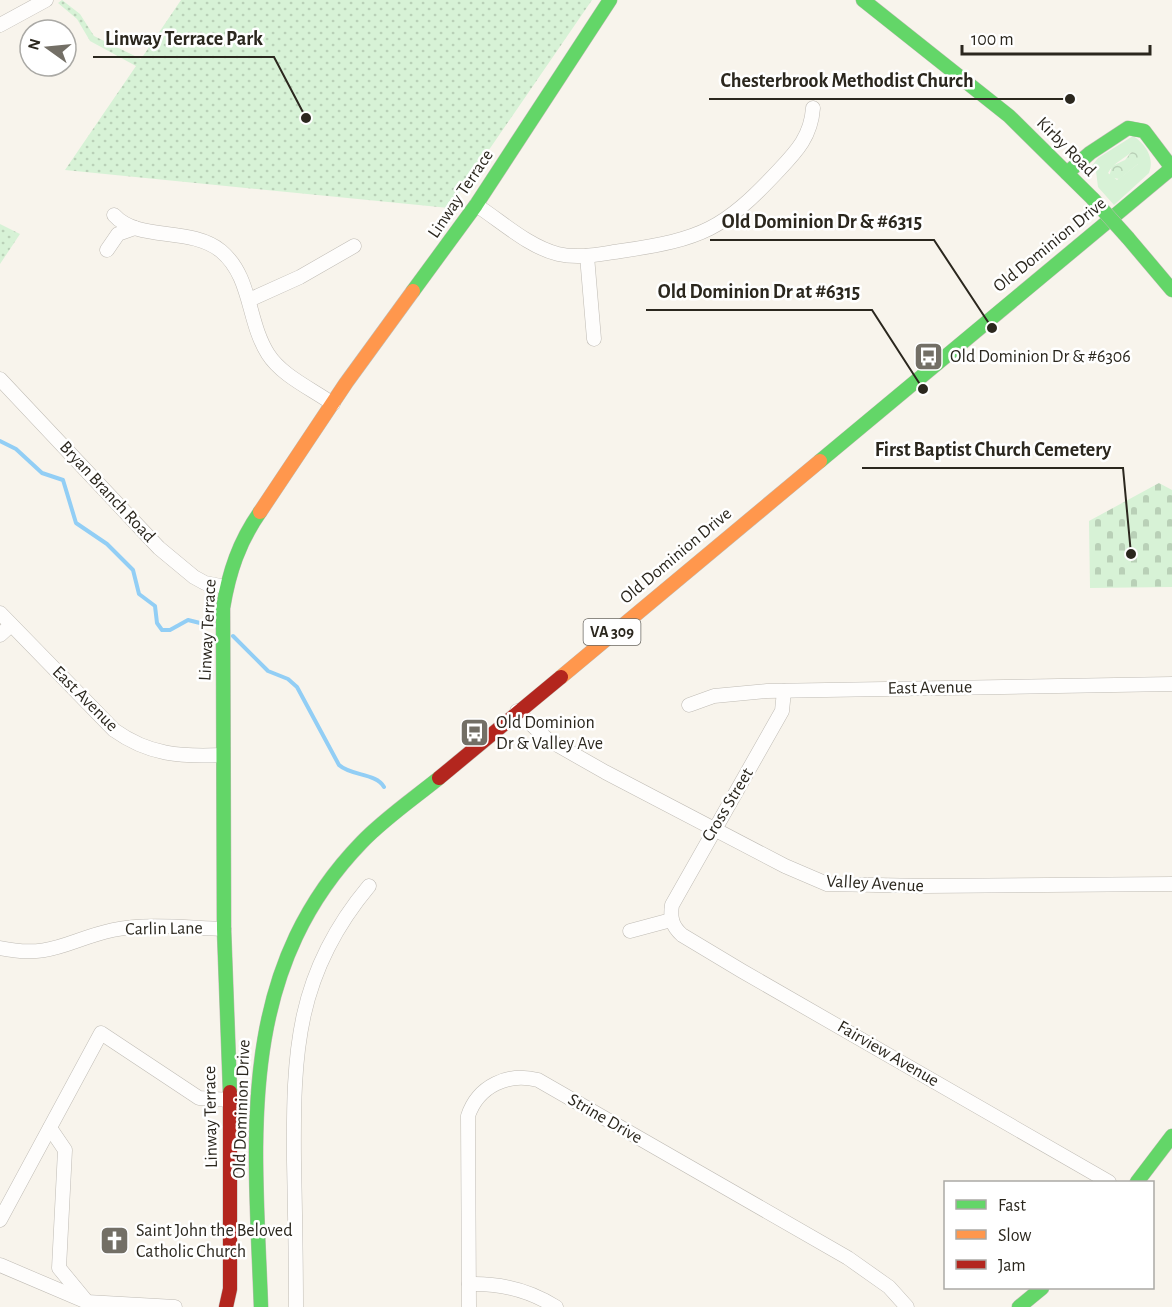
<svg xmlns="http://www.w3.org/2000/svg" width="1172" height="1307" viewBox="0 0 1172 1307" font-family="'Alegreya Sans',sans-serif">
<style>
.green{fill:#d7f2d6;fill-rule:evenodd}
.forest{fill:url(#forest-crowns)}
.cemetery{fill:url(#cemetery-stones)}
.park{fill:url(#park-dots)}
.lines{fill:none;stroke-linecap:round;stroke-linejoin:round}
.stream{stroke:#92cef5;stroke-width:4}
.street-casing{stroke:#bfbbb4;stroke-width:15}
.fast-casing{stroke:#bfbbb4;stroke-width:15}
.slow-casing{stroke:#bfbbb4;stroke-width:15}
.jam-casing{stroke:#bfbbb4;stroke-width:15}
.street{stroke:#fefdfc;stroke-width:14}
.fast{stroke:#63d668;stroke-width:14}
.slow{stroke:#ff974d;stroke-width:14}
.jam{stroke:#b3261e;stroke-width:14}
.fast-bridge-casing{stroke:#bfbbb4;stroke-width:15;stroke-linecap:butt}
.fast-bridge{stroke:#63d668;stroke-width:14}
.labels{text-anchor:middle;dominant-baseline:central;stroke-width:5;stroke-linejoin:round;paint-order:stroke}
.shield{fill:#fff;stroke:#6b6862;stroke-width:1.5}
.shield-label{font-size:16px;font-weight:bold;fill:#2b271e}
.street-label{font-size:18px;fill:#2b271e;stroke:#fff}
.poi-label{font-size:18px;fill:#2b271e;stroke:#fff;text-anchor:start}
.leader{fill:none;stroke:#2b271e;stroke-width:2}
.callout-dot{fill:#2b271e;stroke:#fff;stroke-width:2}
.callout-label{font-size:20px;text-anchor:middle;font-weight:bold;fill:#2b271e;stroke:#fff;stroke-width:5;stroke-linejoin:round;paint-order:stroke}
</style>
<defs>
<pattern id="forest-crowns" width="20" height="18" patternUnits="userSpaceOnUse" patternTransform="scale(1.5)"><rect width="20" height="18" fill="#d7f2d6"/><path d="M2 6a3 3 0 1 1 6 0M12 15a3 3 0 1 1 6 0" fill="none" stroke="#b9d0b7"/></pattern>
<pattern id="cemetery-stones" width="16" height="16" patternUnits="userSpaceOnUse" patternTransform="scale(1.5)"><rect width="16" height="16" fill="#d7f2d6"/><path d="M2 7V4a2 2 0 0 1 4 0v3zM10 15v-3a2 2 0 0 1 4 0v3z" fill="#b9d0b7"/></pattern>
<pattern id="park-dots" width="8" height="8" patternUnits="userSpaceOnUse" patternTransform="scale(1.5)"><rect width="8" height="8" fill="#d7f2d6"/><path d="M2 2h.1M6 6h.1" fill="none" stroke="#b9d0b7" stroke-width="1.8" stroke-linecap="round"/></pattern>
</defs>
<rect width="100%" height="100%" fill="#f8f4ec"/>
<path class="green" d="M1133,136C1146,144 1155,159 1149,173L1114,205L1098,187L1096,171L1091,167L1098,158ZM1133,151L1138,164L1117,180L1108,173C1113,163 1125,158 1133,151Z"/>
<polygon class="forest" points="1133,150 1142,155 1138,164 1119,179 1109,177 1112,166 1125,160"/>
<polygon class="cemetery" points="1159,483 1172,490 1172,587 1090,588 1089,521"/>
<g class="park">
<polygon points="62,0 80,14 94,36 141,59 181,0 592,0 449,208 65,170 136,66 90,41 77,19 58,3"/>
<polygon points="0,224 20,234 0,264"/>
</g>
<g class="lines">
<g class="stream">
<polyline points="0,441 16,449 42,473 63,480 76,523 107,544 133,570 139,594 155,606 157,623 162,630 170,630 188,620 212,626"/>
<path d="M233,636L268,671L288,679L297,687L339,765C351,776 376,773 384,787"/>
</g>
<defs>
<g id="street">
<polyline points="0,25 46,0"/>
<path d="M476,205C501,221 529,247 558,254C579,259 600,254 621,251C702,239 723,230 779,170C797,151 811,136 813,108"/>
<path d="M114,215C138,242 190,226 221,251C252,277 247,321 268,354C282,376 312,389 333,404"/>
<polyline points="107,250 118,234 135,228"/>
<polyline points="587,256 594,339"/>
<polyline points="249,300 300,277 354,246"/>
<polyline points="0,379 159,548 194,577 205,583 226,587"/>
<path d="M0,613L114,730C149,755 181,757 223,755"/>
<polyline points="0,635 11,625"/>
<path d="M784,691L782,711L672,905C670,918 672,926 682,935L742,971L1109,1182"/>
<polyline points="689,705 714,696 767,691 1172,684"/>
<polyline points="517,711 547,739 605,772 785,866 827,884 925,886 1172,884"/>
<polyline points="630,931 671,920"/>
<path d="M0,948C52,959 67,940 113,930C148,923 188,928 224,929"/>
<polyline points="50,1128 65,1150 59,1268 87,1302"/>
<polyline points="0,1220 101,1033 199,1098 230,1100"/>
<polyline points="0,1265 87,1302 175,1307"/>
<path d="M469,1284C501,1283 529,1290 556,1307"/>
<path d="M296,1307C296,1258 295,1209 294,1161C293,1052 296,973 369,886"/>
<path d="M469,1307L468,1116C478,1086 508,1072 538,1080L848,1258L889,1287L907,1307"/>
</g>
<g id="fast">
<polyline points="863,0 1009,116 1093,199"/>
<polyline points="1067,173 1090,153 1128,128 1144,131 1172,168"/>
<polyline points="1128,238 1172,290"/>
<polyline points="413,291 476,205 610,0"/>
<polyline points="820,461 1172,168"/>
<path d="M230,1092L224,929L223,608C229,572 239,542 260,512"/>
<polyline points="1137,1182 1172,1136"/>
<path d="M261,1307C255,1139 234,974 362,842C384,819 413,799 439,778"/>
<polyline points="1019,1307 1042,1288"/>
</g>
<g id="slow">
<polyline points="260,512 346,383 413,291"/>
<polyline points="561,677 820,461"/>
</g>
<g id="jam">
<polyline points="439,778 561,677"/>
<polyline points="226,1307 230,1289 230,1092"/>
</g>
</defs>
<use href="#street" class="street-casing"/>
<use href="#fast" class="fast-casing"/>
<use href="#slow" class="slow-casing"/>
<use href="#jam" class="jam-casing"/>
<use href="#street" class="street"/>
<use href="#fast" class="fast"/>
<use href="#slow" class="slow"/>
<use href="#jam" class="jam"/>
<defs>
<polyline id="fast-bridge" points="1093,199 1128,238"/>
</defs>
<use href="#fast-bridge" class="fast-bridge-casing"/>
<use href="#fast-bridge" class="fast-bridge"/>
</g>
<defs>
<symbol id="bus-square" viewBox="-11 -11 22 22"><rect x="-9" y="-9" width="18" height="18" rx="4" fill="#736f66" stroke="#fff"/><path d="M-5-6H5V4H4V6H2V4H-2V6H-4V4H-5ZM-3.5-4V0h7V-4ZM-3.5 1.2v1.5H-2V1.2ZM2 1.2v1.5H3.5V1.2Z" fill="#fff"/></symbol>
<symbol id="church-square" viewBox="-11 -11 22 22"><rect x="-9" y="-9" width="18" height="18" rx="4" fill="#736f66" stroke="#fff"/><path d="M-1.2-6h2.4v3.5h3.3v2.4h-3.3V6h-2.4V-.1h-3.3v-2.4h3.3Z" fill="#fff"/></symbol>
</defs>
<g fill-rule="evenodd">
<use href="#bus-square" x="912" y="340" width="33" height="33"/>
<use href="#bus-square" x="458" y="716" width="33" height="33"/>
<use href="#church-square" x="98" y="1224" width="33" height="33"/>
</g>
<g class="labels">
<rect class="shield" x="583.5" y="619" width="57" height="26" rx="4.5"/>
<g class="shield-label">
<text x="612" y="632">VA 309</text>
</g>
<g class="street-label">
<text transform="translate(1066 147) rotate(45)">Kirby Road</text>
<text transform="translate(461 194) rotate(-56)">Linway Terrace</text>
<text transform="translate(1050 245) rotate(-39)">Old Dominion Drive</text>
<text transform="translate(107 492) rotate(47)">Bryan Branch Road</text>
<text transform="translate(676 556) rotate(-40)">Old Dominion Drive</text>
<text transform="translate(208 630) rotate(-87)">Linway Terrace</text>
<text transform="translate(930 688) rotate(-1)">East Avenue</text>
<text transform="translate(85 699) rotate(45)">East Avenue</text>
<text transform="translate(728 805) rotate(-59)">Cross Street</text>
<text transform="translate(875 884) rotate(3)">Valley Avenue</text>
<text transform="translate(164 929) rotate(-1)">Carlin Lane</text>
<text transform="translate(888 1054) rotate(30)">Fairview Avenue</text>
<text transform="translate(242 1109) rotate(-88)">Old Dominion Drive</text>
<text transform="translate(211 1117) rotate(-91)">Linway Terrace</text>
<text transform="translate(605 1119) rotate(30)">Strine Drive</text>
</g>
<g class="poi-label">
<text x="950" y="357">Old Dominion Dr &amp; #6306</text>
<text x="496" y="723">Old Dominion<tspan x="496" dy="21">Dr &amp; Valley Ave</tspan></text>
<text x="136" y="1231">Saint John the Beloved<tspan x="136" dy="21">Catholic Church</tspan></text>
</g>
</g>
<path class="leader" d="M306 118L274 57H93M1070 99L986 99H709M992 328L934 240H710M923 389L872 310H646M1131 554L1123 468H862"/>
<g class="callout-dot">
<circle cx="306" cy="118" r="6"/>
<circle cx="1070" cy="99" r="6"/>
<circle cx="992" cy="328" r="6"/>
<circle cx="923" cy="389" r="6"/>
<circle cx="1131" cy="554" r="6"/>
</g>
<g class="callout-label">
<text x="184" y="45">Linway Terrace Park</text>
<text x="847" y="87">Chesterbrook Methodist Church</text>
<text x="822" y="228">Old Dominion Dr &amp; #6315</text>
<text x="759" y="298">Old Dominion Dr at #6315</text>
<text x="993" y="456">First Baptist Church Cemetery</text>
</g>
<rect x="944" y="1181" width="210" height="108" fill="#ffffff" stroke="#aaa9a5" stroke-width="1.5"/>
<rect x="956" y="1200" width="30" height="9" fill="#63d668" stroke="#aaa9a5" stroke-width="1.5"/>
<text x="998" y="1211" font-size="18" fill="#2b271e">Fast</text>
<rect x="956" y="1230" width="30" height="9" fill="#ff974d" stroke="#aaa9a5" stroke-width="1.5"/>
<text x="998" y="1241" font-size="18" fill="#2b271e">Slow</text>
<rect x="956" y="1260" width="30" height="9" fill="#b3261e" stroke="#aaa9a5" stroke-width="1.5"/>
<text x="998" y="1271" font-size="18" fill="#2b271e">Jam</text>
<g transform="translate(48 48) rotate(285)"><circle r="28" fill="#ffffff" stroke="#aaa9a5" stroke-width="1.5"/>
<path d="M0-4.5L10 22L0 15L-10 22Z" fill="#736f66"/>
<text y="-9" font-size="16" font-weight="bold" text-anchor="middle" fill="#2b271e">N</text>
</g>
<path d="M962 45v9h188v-9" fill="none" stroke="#2b271e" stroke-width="3"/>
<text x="971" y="45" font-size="18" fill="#2b271e" stroke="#ffffff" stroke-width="4.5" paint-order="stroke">100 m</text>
</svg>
